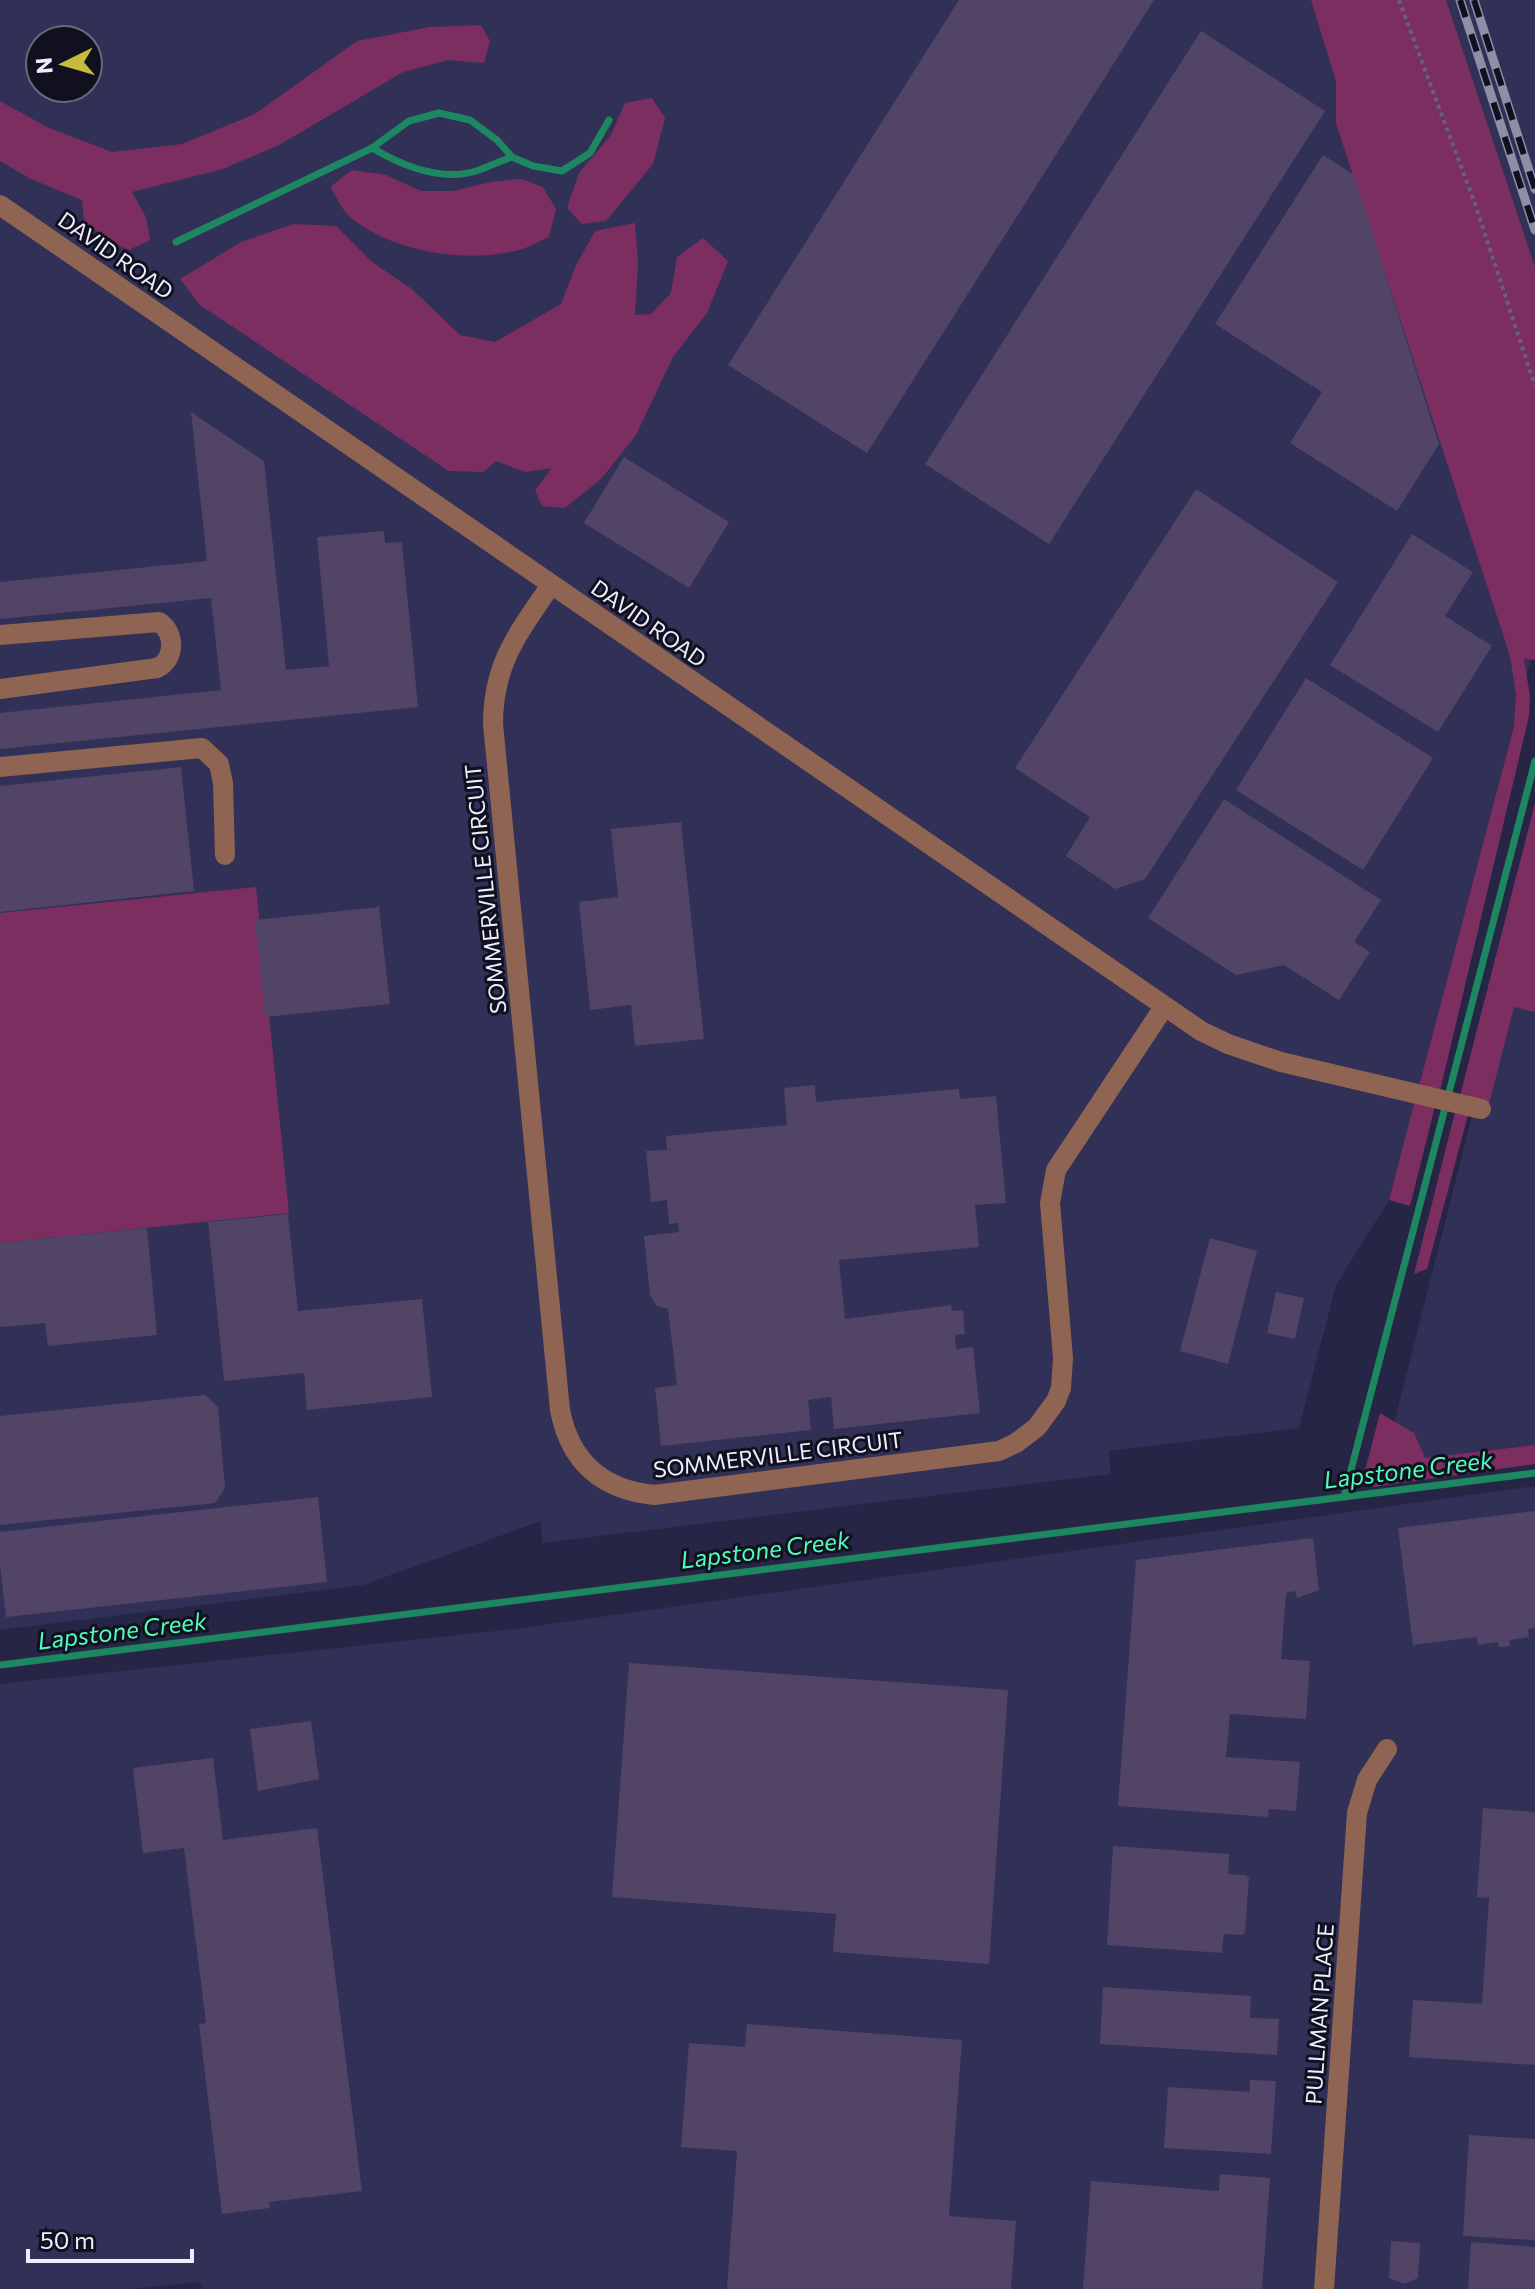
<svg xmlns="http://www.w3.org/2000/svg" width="1535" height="2289" viewBox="0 0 1535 2289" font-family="Commissioner,sans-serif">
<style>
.built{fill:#313056;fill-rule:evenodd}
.green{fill:#7c2e61}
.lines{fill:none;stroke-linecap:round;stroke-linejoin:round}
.stream{stroke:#1c8761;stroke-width:7}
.building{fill:#524466}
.path{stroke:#62627e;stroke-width:4;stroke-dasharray:4 4;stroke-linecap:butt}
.minor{stroke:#8f6452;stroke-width:20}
.rail-casing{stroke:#8e8ea6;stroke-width:9}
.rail{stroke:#11101f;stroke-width:6;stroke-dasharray:18;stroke-linecap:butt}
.labels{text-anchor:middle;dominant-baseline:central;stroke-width:6;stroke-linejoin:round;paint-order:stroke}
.street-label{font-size:22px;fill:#edeeff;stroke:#11101f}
.water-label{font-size:24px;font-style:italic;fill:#50fdbb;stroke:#11101f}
</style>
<rect width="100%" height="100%" fill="#262546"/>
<g class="built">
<path d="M0,0H1535V645L1389,1200L1336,1285L1299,1428L1109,1451L1111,1474L542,1543L541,1521L363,1585L0,1630ZM40,40H88V88H40Z"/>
<polygon points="1535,868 1535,1445 1384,1463"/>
<polygon points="1535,1486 1535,2289 202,2289 200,2282 133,2289 0,2289 0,1684 514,1629"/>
</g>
<g class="green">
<polygon points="1311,0 1446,0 1535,267 1535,660 1524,659 1530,696 1529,716 1440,1091 1419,1086 1514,726 1516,695 1510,656 1336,123 1336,81"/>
<polygon points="481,25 490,41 484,63 448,60 403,72 279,145 223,169 132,192 146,217 150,240 129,250 106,240 84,220 82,200 31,179 0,161 0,101 49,128 112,152 182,144 255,114 357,41 430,27"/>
<polygon points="652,98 665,118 653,164 606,221 582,224 567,208 579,173 611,135 625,103"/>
<path d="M352,170L386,175L421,191H453L491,182L521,179L543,187L556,209L549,237C538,242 526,249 515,251C462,263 393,252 350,217C342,210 336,196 330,187Z"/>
<polygon points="635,223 638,263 635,315 651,314 671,293 677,257 703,238 728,261 707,313 673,357 636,435 601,479 565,508 542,506 535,490 552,468 525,472 496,461 483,472 449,471 200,305 180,279 241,242 294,224 336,226 372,262 412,289 460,335 495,342 561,304 576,265 595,231"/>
<polygon points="1535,803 1535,1012 1514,1007 1489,1104 1460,1096"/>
<polygon points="256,887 289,1213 0,1243 0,913"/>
<polygon points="1415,1100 1435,1106 1410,1206 1389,1200"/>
<polygon points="1455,1112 1468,1115 1427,1269 1414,1274"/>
<polygon points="1380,1413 1414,1433 1425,1458 1535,1445 1535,1464 1373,1487 1363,1478"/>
</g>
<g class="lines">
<g class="stream">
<path d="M372,148C401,165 441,182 476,171C488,167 500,161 512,157"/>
<polyline points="176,242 372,148 409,121 439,113 470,120 497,140 512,157 533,166 562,171 590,153 609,120"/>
<polyline points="1344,1497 1535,761"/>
<polyline points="0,1665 1535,1473"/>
</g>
</g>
<g class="building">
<polygon points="959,0 1154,0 867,453 728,365"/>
<polygon points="1201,31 1325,111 1049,544 925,464"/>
<polygon points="1323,155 1354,175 1439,444 1397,511 1290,443 1322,392 1215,324"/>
<polygon points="191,412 264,461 286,670 329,666 317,537 384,531 385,543 402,542 418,707 0,749 0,713 221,690 211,598 0,619 0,582 207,561"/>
<polygon points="624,457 729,522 689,588 584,523"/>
<polygon points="1196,489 1338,582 1145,879 1115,889 1066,856 1090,817 1015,768"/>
<polygon points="1412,534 1473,572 1445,616 1492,646 1438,732 1330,665"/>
<polygon points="1306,678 1433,758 1363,870 1236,790"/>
<polygon points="181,767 194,891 0,912 0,786"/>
<polygon points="1224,799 1381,900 1354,942 1370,952 1339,1000 1284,965 1236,975 1148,918"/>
<polygon points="681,822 704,1039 635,1046 631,1005 590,1010 579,902 618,897 611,829"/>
<polygon points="379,907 390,1004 265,1017 255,920"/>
<polygon points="815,1085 816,1102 959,1089 960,1099 996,1096 1006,1203 975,1205 979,1247 839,1260 845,1319 951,1305 952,1311 963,1310 965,1334 955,1335 956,1349 973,1347 980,1413 834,1429 831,1397 808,1400 811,1430 661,1446 655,1388 677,1385 668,1309 657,1306 650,1295 644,1236 679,1232 678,1223 669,1224 667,1200 651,1202 646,1151 667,1150 666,1136 787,1125 784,1088"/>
<polygon points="288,1214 298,1311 422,1299 432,1397 307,1410 304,1373 224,1381 208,1222"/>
<polygon points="147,1228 157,1335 48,1346 45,1323 0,1327 0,1243"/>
<polygon points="1210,1238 1257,1251 1228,1364 1180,1351"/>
<polygon points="1276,1292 1304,1298 1295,1339 1267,1333"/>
<polygon points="205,1395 218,1407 225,1488 215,1503 0,1525 0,1416"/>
<polygon points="318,1497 327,1582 6,1617 0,1564 0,1532"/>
<polygon points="1535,1511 1535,1628 1528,1629 1529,1637 1509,1640 1510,1646 1499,1647 1498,1642 1478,1645 1477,1637 1413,1645 1398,1528"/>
<polygon points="1313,1538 1319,1590 1297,1598 1295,1591 1286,1593 1281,1659 1310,1661 1306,1719 1230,1714 1226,1757 1300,1762 1296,1811 1269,1809 1268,1817 1118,1806 1136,1560"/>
<polygon points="629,1663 1008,1690 989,1964 833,1952 836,1914 612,1897"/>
<polygon points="311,1721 319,1779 258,1791 250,1729"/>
<polygon points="213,1758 223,1840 317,1828 362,2191 269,2202 270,2208 222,2214 199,2024 206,2023 184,1848 143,1853 133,1768"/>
<polygon points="1483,1808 1535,1812 1535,2065 1409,2057 1413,2000 1482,2004 1489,1898 1477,1897"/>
<polygon points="1113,1846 1229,1854 1228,1874 1246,1875 1249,1878 1245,1933 1242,1935 1224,1934 1222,1953 1107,1945"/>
<polygon points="1103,1987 1251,1996 1250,2018 1279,2019 1277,2055 1100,2044"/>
<polygon points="747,2024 962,2040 949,2216 1016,2221 1011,2289 727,2289 737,2151 681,2147 689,2043 745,2047"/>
<polygon points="1250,2080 1276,2081 1271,2154 1164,2148 1168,2087 1250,2092"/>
<polygon points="1469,2135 1535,2139 1535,2240 1463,2236"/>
<polygon points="1220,2174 1270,2178 1262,2289 1083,2289 1091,2181 1219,2191"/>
<polygon points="1391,2241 1420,2243 1418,2278 1405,2284 1389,2278"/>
<polygon points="1471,2242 1535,2247 1535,2289 1468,2289"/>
</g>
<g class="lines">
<polyline class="path" points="1399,0 1475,204 1535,386"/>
<g class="minor">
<polyline points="0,205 1201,1031 1228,1044 1281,1062 1481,1109"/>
<path d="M551,585C518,633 493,664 493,724L560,1410C570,1462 602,1490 654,1495L999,1451L1016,1443L1037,1427L1056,1401L1061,1388L1063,1358L1050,1203L1056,1170L1164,1007"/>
<path d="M0,635L159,622C176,633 175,660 157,668L0,689"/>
<polyline points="0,767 202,748 219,764 223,783 225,855"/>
<polyline points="1324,2289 1357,1813 1367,1780 1387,1749"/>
</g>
<defs>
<g id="rail">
<polyline points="1460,0 1535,230"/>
<polyline points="1474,0 1535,189"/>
</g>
</defs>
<use href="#rail" class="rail-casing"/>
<use href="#rail" class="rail"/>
</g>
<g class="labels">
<g class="street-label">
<text transform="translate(116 255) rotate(35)">DAVID ROAD</text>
<text transform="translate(649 623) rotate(35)">DAVID ROAD</text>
<text transform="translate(485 889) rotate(-96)">SOMMERVILLE CIRCUIT</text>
<text transform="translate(778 1454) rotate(-7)">SOMMERVILLE CIRCUIT</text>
<text transform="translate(1319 2014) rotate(-86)">PULLMAN PLACE</text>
</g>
<g class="water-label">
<text transform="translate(1408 1469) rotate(-7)">Lapstone Creek</text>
<text transform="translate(765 1549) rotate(-7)">Lapstone Creek</text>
<text transform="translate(122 1630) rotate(-7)">Lapstone Creek</text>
</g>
</g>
<g transform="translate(64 64) rotate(265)"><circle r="38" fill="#11101f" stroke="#696979" stroke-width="2"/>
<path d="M0-6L14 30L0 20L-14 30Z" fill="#c8bb3b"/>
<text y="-12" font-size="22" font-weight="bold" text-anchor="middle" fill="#edeeff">N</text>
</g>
<path d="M28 2249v12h164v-12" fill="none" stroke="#edeeff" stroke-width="4"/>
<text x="40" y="2249" font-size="24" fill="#edeeff" stroke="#11101f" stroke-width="6" paint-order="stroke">50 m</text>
</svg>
